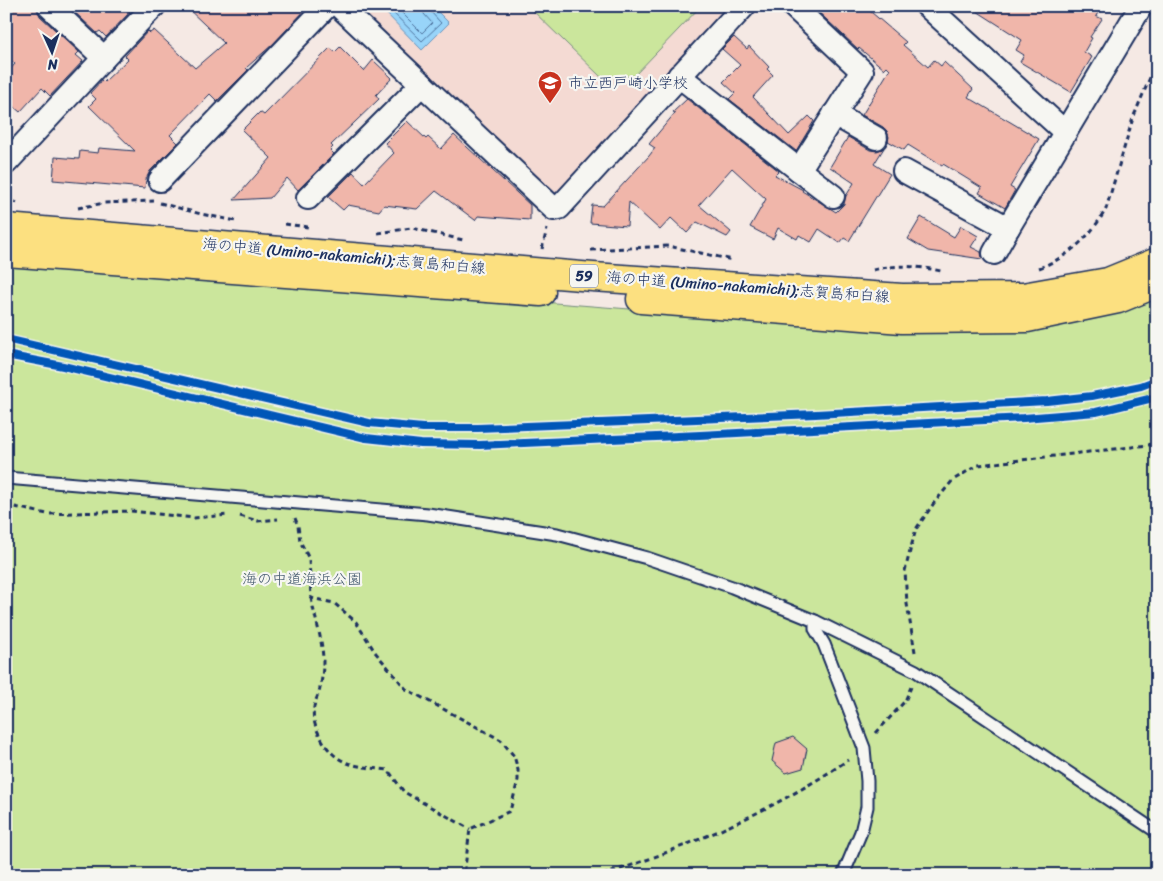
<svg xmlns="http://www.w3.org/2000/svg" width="1163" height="881" viewBox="0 0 1163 881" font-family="Sriracha,'Klee One',sans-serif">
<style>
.built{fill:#f4dad3}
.green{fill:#cbe69c;stroke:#738a7d}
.water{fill:#98d4f9;stroke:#6692bb}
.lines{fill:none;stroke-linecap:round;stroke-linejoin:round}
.shore{stroke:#4d719c;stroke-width:1}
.building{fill:#f0b6aa;stroke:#1b2f5e}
.service-casing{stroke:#1b2f5e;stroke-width:15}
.minor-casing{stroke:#1b2f5e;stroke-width:26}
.primary-casing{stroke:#1b2f5e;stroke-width:31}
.path{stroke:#1b2f5e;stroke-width:3;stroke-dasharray:5 4;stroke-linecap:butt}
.service{stroke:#f6f6f2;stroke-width:11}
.minor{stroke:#f6f6f2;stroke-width:22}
.primary{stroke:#fce080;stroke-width:28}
.cycleway-casing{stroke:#f6f6f2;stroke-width:11}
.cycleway{stroke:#0057b8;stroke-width:8}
.labels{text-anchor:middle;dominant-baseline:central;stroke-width:4.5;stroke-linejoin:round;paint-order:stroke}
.shield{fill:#f6f6f2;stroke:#5d6b8a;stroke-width:1}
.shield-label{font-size:14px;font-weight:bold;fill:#1b2f5e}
.poi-label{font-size:15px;fill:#1b2f5e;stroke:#f6f6f2;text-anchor:start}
.street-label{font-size:15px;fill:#1b2f5e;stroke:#f6f6f2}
.park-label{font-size:15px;fill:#3e546a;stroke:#f6f6f2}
</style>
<rect width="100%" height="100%" fill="#f5e9e4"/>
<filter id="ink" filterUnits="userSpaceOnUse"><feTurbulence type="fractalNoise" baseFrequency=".02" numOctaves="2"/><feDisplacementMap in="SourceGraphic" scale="10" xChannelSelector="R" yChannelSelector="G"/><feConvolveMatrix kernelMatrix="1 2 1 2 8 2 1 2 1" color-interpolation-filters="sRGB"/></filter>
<g filter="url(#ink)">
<polygon class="built" points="350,6 734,6 557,202"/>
<g class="green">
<polygon points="528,6 701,6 634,76 601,77"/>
<polygon points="6,259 916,332 1157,297 1157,875 6,875"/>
</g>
<polygon class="water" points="379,6 432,6 449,23 422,50"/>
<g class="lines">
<g class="shore">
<polyline points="386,6 422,41 441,23 430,11 429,6"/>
<polyline points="395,6 422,33 432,23 424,14 423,6"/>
</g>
</g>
<g class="building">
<polygon points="6,6 36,6 40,16 79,52 76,55 83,61 50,96 42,88 20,112 6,100 6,74 15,64 6,55"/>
<polygon points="68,6 124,6 130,12 106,37 100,31 97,33"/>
<polygon points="185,6 309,6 273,44 246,68 248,70 217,101 210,94 170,135 178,143 150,171 146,179 145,188 53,180 55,157 79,159 80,151 98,153 99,148 135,151 89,106 96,99 90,93 102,80 104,82 128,59 125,56 148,31 150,33 154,30 195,68 224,43"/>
<polygon points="812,6 864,6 906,42 903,45 928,67 934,60 941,66 944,62 973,89 968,97 1039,139 1010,187 1015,190 1005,208 979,193 982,188 943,164 942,166 908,145 904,150 888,141 889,137 887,131 883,127 862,115 890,69 887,66 884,69 859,48 858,49"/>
<polygon points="969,6 1102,6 1096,16 1102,19 1090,37 1092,38 1084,52 1092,57 1071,92 1020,62 1024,55 1016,50 1022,40"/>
<polygon points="734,37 747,49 749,46 769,67 767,69 773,75 753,97 789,135 809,116 814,121 796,151 729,99 735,93 723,82 740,65 722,49"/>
<polygon points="340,47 364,71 373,60 392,78 376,95 379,99 331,145 333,147 330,150 334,154 298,190 287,178 270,198 234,200 271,158 242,130 260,112 264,115 330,48 335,52"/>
<polygon points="687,99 779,171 775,175 803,190 802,191 836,212 844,204 846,196 854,183 830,167 848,137 870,150 877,151 884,148 874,164 890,174 849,241 844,238 840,243 819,229 811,242 799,235 797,239 778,228 773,239 750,227 766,199 732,168 699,205 731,232 727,237 697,222 687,233 671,218 660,230 629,202 627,226 590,223 592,205 603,206 649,156 655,148 649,144 675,113 673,112"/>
<polygon points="407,121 426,139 428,137 441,149 454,135 530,205 530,220 478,216 475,220 436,191 417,209 384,205 379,211 348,205 343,210 328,197 353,172 364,184 394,153 385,143"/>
<polygon points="921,217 954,237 961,226 978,236 971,247 981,252 982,259 928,251 908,239"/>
<polygon points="793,737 807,749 803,768 786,773 772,761 776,743"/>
</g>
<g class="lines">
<defs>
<g id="service">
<polyline points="6,478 428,514 557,534 647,558 732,587 815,621 916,671 1157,832"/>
<polyline points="815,621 815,629 824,644 864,748 867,781 867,807 861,832 843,875"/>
</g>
<g id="minor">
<polyline points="49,6 104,58"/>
<polyline points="339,6 554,209 559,208 744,6"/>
<polyline points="927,6 1065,132"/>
<polyline points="679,76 799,170 862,71 793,6"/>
<polyline points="834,114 876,138"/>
<polyline points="6,163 104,58 154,6"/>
<polyline points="799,170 833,196"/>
<polyline points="904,171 1008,228 1141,6"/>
<polyline points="160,180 327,6"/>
<polyline points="308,198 422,84"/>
<polyline points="994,253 1008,228"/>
</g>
<g id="primary">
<polyline points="6,228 593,277 902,298 1023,297 1108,282 1157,262"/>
<polyline points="6,252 541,292"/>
<polyline points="641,299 902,319 1027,318 1118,299 1157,283"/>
</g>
</defs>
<use href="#service" class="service-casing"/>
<use href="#minor" class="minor-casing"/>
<use href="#primary" class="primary-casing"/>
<g class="path">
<polyline points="6,198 17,203"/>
<polyline points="160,203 201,214 236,221"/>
<polyline points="78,208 104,203 154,201"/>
<polyline points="285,224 308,227"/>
<polyline points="378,233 412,228 463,240"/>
<polyline points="542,249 547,229"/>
<polyline points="591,250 668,246 733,260"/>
<path d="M1039,268C1069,257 1091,236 1106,209L1133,118L1157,61"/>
<path d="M873,270C897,264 917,266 941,271"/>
<polyline points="6,505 47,514 131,511 194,518 229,515"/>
<polyline points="240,516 258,521 278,519"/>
<polyline points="295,518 298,526 300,541 309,559 311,598 334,603 356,622 375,652 406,689 501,740 514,756 518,770 518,780 510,811 470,829 464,875"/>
<path d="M311,598C315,619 323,640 323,662C323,670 322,680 320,688C319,695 315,700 314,707C312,717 315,727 320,736C336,767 356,766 388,770L404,792L470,829"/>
<polyline points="915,652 907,604 905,571 910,551 916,529 934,503 953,480 978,465 1157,444"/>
<polyline points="876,733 905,701 911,687"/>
<path d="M603,875C688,847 773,811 848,760"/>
</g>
<use href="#service" class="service"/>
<use href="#minor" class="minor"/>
<use href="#primary" class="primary"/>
<defs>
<g id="cycleway">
<polyline points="6,339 369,423 423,428 478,428 816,414 1047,401 1092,396 1141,386 1157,380"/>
<polyline points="6,355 63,366 366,438 421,444 480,445 700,435 1024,418 1096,412 1157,397"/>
</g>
</defs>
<use href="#cycleway" class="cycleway-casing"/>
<use href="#cycleway" class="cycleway"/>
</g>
</g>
<defs>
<symbol id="school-pin" viewBox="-11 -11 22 30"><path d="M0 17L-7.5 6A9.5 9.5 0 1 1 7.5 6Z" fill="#c8321e" stroke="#f6f6f2"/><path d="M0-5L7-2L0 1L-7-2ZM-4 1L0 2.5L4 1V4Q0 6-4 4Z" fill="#fff"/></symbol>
</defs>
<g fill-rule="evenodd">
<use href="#school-pin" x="536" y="69" width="28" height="38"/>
</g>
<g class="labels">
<rect class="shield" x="570" y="264.5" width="28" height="23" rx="4"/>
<g class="shield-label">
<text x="584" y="276">59</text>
</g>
<g class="poi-label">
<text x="568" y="83">市立西戸崎小学校</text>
</g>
<g class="street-label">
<text transform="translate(344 256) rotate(5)">海の中道 (Umino-nakamichi);志賀島和白線</text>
<text transform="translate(748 287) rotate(4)">海の中道 (Umino-nakamichi);志賀島和白線</text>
</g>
<g class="park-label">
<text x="302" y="579">海の中道海浜公園</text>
</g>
</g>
<rect width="1163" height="881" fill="none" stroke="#f6f6f2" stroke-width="25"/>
<rect x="12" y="12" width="1138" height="856" fill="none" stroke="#1b2f5e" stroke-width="2" filter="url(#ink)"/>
<g transform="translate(52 52) rotate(177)" stroke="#f6f6f2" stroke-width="4" paint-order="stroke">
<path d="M0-4L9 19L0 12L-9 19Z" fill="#1b2f5e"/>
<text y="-8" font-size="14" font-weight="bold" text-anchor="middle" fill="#1b2f5e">N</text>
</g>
</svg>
